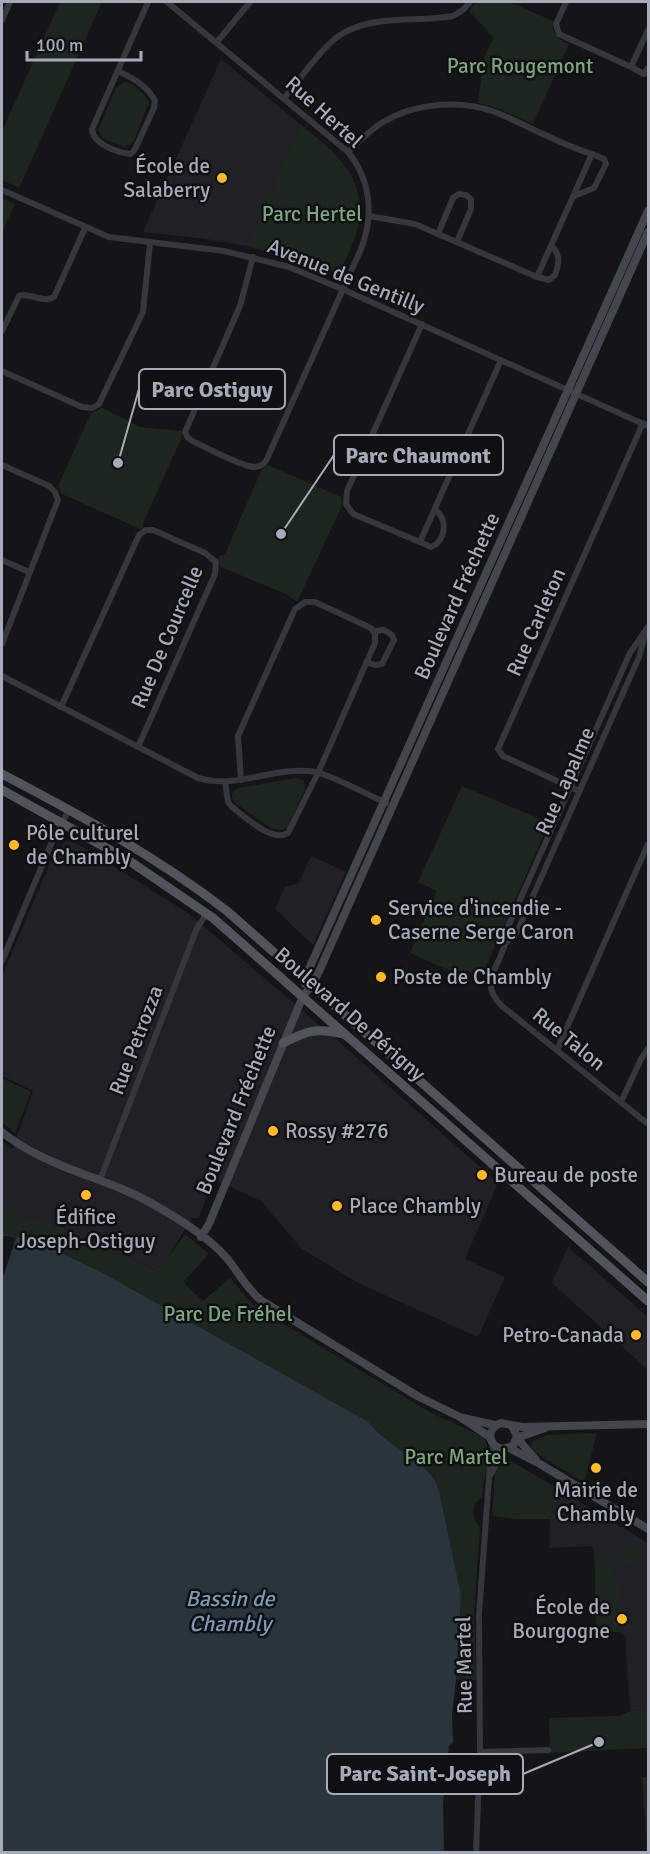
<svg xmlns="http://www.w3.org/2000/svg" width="650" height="1854" viewBox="0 0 650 1854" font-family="Signika,sans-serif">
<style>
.built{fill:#212125}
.green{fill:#1d261e}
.water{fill:#2a343d}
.pier{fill:#151517}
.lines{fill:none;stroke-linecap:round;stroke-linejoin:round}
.street{stroke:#36373d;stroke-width:6}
.secondary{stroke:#44464d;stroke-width:8}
.primary{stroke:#52545c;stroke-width:9}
.poi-dot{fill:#ffb926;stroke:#101012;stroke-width:2}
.labels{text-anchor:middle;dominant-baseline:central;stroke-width:5;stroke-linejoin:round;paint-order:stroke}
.park-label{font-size:21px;fill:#7ba67e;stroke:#101012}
.street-label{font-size:21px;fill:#a6abb9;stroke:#101012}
.poi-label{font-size:21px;fill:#a6abb9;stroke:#101012;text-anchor:start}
.water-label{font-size:22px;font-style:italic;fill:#7a99b7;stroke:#101012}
.leader{fill:none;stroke:#a6abb9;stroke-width:2}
.callout-dot{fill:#a6abb9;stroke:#101012;stroke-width:2}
.callout{fill:#101012;stroke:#a6abb9;stroke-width:2}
.callout-label{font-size:22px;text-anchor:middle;font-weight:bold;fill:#a6abb9}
</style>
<rect width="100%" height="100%" fill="#151517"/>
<g class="built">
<polygon points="221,59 300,124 247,246 206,239 143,232"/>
<polygon points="73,841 188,913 337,1040 498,1183 465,1259 505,1277 478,1337 358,1283 302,1249 261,1201 213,1179 199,1218 192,1218 159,1272 72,1230 2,1209 2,1141 12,1149 33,1091 2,1076 2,976 53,856 65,842"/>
<polygon points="311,856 346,872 313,945 275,909 285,887 299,883"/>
<polygon points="568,1247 648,1317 648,1370 552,1283"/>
<polygon points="567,1494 648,1543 648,1710 630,1711 625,1636 619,1632 597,1632 594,1606 596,1575 593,1546 549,1548 550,1515 553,1511 558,1509"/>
</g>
<g class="green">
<polygon points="60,2 102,2 19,188 2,180 2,131"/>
<path d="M476,2H510L553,21C551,34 558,39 569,44L533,124L499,109L478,103L484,57L494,38L469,11Z"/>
<path d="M124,82C134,83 145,94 149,102L134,141L125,147L104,139L98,130L116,88Z"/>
<path d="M300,124C336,153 372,180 356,234C352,247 345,259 340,272L335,275L294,259L247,246Z"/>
<polygon points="2,198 15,204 2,233"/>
<polygon points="102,408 140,427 181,431 182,437 142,525 144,527 140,529 62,494 58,486 91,413"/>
<polygon points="268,465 341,497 342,506 298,600 296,601 286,594 221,567 218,557 225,554 261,471"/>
<polygon points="297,778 304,781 305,789 288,827 283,830 272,829 234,802 232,798 232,793 238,788"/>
<polygon points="462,786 549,823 483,973 448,970 410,953 437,891 418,882"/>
<polygon points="2,1078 31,1092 15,1133 2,1122"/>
<path d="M2,1209L72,1230L158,1272L185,1234L209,1254L184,1281L185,1284L203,1301L230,1278L254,1306L431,1413L484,1437C493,1456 483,1478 482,1498C469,1504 472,1519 480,1527L474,1613L476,1680H456L461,1595L439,1489C428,1466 411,1460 392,1444C383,1436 375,1428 367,1421L101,1272L38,1242L2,1235Z"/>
<polygon points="597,1433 584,1482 539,1455 530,1448 533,1441 546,1435"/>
<polygon points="511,1461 567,1494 558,1509 553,1511 549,1519 516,1519 492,1516 495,1474 500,1466"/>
<polygon points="631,1541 641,1548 629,1566 619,1559"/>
<path d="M593,1546L618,1561L610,1575C627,1589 623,1612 619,1632H597C594,1603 597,1574 593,1546Z"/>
<polygon points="648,1710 648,1767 647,1748 550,1753 549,1718 620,1716 630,1711"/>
<polygon points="642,1777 648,1777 648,1852 647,1852"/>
</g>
<path class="water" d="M2,1234L38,1242L101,1272L367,1421C375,1429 383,1437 392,1444C409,1457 432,1468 439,1490L461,1595L456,1680L452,1715L453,1742L449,1746L443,1804L444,1852H2Z"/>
<polygon class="pier" points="4,1235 16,1238 2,1280 2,1242"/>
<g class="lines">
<g class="street">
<path d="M167,2L348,152C371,180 374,216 361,249L266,461C263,465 260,467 254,467C240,466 208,448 194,442L188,438L185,432L240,306L253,257"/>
<polyline points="566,2 556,24 559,34 631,67 648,30"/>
<polyline points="2,20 10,2"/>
<polyline points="217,42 250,2"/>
<polyline points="631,67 644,74 648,68"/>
<path d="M118,71C131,77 149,87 155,101L154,108L136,147L133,152L130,154C116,152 93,144 92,129L148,2"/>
<path d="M284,98C300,80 317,53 336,38C368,13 415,23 453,16L463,10L470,2"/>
<path d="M348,152C359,141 370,130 383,122C415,103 460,99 495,112C527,125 559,144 592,154L537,277L415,224L369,216"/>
<polyline points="2,190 109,237 224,251 289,267 342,289 648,426"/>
<polyline points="574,196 594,188 606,164 604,159 592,154"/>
<polyline points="438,234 453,198 459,194 466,195 471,199 471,209 457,242"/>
<path d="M537,277L549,280L555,275C559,264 561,256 552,246"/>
<polyline points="422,324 347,491 346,504 353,514 420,542 501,360"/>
<path d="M2,331L19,296C31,292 43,304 54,297L85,228"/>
<polyline points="2,371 82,407 92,408 99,404 143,312 150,243"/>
<polyline points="2,465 49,486 55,492 58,500 2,644"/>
<path d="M420,542L431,547C445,542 449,519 435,510"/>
<polyline points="2,560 29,572"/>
<path d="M648,627L630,653L507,929C506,934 506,938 505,943C500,968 477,981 502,1006L648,1124"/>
<polyline points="366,662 375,665 382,664 394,640 392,635 384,630 374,631"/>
<path d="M2,676L198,778C235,789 271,768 309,771C327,772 368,795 386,803"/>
<polyline points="61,707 139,535 146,530 153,530 205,553 216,562 215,574 138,747"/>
<path d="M225,782L228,802L231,806C244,816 272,843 288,833L318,773L375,643V634L371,628L315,602H305L295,609L238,736L241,780"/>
<polyline points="579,791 503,756 498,749 643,423"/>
<polyline points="505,944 517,932 639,657 647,628"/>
<polyline points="2,961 54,837 69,810"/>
<polyline points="557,1050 648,844"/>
<polyline points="621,1102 641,1059 648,1049"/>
<polyline points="100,1180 197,928 207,913"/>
<polyline points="491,1474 505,1449"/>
<polyline points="480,1752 548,1750"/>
<polyline points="476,1852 480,1752 479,1615 490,1464 493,1444"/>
</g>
<g class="secondary">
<polyline points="305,984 305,978 648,211"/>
<path d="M2,1132C47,1169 108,1177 158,1207C179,1219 208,1238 224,1255C238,1270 245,1288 262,1301L419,1397L460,1417L490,1437"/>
<polyline points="201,1237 209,1224 303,996 312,985 321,967 648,232"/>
<polyline points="463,1418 495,1425"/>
<path d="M512,1426L517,1436L513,1446L503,1449C487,1445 486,1429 501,1423L522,1427L648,1424"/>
<polyline points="517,1438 536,1460"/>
<polyline points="517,1438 545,1428"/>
<polyline points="509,1448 540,1464 648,1529"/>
</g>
<g class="primary">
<path d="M2,774C80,815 157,857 227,911L648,1282"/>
<polyline points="2,790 128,860 213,918 648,1301"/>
<path d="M283,1043C307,1031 316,1027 343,1034"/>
</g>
</g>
<g class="poi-dot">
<circle cx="222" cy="178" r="6"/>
<circle cx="14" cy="845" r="6"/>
<circle cx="376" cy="920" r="6"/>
<circle cx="381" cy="977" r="6"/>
<circle cx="273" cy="1131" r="6"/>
<circle cx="482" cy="1175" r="6"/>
<circle cx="86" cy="1195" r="6"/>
<circle cx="337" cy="1206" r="6"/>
<circle cx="636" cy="1335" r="6"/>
<circle cx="596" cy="1468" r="6"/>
<circle cx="622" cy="1619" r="6"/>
</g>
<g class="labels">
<g class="park-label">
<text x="520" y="66">Parc Rougemont</text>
<text x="312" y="214">Parc Hertel</text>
<text x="228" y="1314">Parc De Fréhel</text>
<text x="456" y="1457">Parc Martel</text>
</g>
<g class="street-label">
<text transform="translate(324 112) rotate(42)">Rue Hertel</text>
<text transform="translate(346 276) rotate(22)">Avenue de Gentilly</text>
<text transform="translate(457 596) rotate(-66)">Boulevard Fréchette</text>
<text transform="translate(536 622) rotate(-66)">Rue Carleton</text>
<text transform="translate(167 637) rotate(-67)">Rue De Courcelle</text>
<text transform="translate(565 781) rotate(-66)">Rue Lapalme</text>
<text transform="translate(350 1014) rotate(41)">Boulevard De Périgny</text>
<text transform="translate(569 1039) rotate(39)">Rue Talon</text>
<text transform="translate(136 1040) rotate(-69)">Rue Petrozza</text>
<text transform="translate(236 1110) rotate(-68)">Boulevard Fréchette</text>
<text transform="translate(464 1665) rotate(-91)">Rue Martel</text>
</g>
<g class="poi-label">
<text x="210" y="166" text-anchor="end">École de<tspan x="210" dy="24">Salaberry</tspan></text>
<text x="26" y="833">Pôle culturel<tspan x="26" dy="24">de Chambly</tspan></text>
<text x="388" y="908">Service d'incendie -<tspan x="388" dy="24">Caserne Serge Caron</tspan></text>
<text x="393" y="977">Poste de Chambly</text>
<text x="285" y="1131">Rossy #276</text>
<text x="494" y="1175">Bureau de poste</text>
<text x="349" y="1206">Place Chambly</text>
<text x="86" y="1217" text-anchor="middle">Édifice<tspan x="86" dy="24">Joseph-Ostiguy</tspan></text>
<text x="624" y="1335" text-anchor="end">Petro-Canada</text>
<text x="596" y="1490" text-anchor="middle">Mairie de<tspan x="596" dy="24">Chambly</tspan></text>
<text x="610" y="1607" text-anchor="end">École de<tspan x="610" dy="24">Bourgogne</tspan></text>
</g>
<g class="water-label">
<text x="230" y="1598">Bassin de<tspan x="230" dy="25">Chambly</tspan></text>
</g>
</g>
<path class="leader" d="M118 463L139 389M281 534L334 455M599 1742L523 1774"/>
<g class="callout-dot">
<circle cx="118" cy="463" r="6"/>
<circle cx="281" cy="534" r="6"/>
<circle cx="599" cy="1742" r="6"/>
</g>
<g class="callout">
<rect x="139" y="369" width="146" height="40" rx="6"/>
<rect x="334" y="435" width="169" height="40" rx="6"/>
<rect x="327" y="1754" width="196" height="40" rx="6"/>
</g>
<g class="callout-label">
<text x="212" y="397">Parc Ostiguy</text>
<text x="418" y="463">Parc Chaumont</text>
<text x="425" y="1781">Parc Saint-Joseph</text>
</g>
<rect width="650" height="1854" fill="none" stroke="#a6abb9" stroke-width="6"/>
<path d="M27 51v9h114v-9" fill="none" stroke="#a6abb9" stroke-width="3"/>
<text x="36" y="51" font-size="18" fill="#a6abb9" stroke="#101012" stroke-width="4.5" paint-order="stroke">100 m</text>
</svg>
